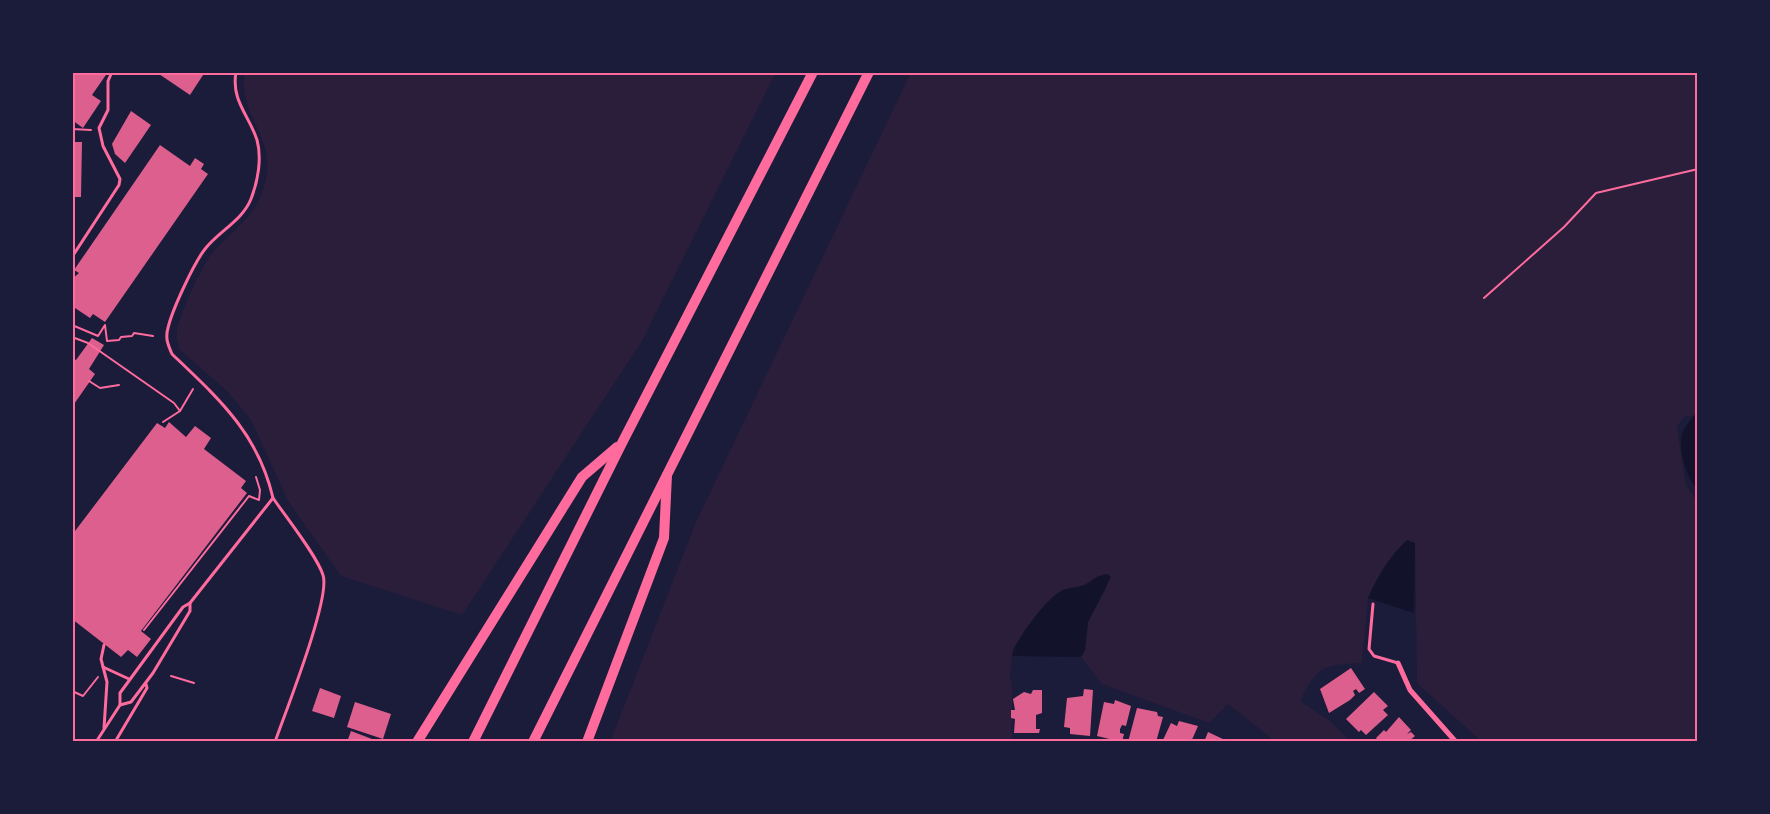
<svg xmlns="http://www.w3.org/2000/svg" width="1770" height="814" viewBox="0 0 1770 814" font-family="'PT Serif',serif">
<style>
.green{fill:#2a1e3b}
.water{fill:#12122b}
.building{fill:#dd5f8e}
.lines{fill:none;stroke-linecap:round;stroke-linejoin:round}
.path{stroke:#ff6b9d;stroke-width:2}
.service{stroke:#ff6b9d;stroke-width:3}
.minor{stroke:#ff6b9d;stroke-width:5}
.motorway{stroke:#ff6b9d;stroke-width:10}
.neatline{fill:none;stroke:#ff6b9d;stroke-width:2}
</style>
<rect width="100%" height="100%" fill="#1b1b3a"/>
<g class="green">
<path d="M245,72H776L642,341L462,615L341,576L288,501L251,420L226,390L179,349C178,342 176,337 177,330C181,312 202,264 214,251C231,232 251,220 261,195C284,140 236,118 245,72Z"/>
<path d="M911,72H1698V417L1685,416L1677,426L1685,482L1698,504V742H1482L1417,683L1415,544L1368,598L1362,663C1322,665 1318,665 1300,701L1330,721L1351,742H1276L1228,704L1209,723L1102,684L1081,657L1085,650L1088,622L1106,589L1099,575L1086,585L1063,590L1036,618L1013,648L1010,676C1014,683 1011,728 1012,742H610L696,522Z"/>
</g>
<g class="water">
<path d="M1696,413H1698V489C1686,479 1678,449 1682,434C1685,426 1691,419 1696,413Z"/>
<path d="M1407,540L1415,543L1414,613L1368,598C1378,575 1389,557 1407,540Z"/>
<path d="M1107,574L1111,577L1088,622L1085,650L1081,657L1012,656C1015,640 1048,596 1063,590C1071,587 1079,588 1086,584C1094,580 1098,575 1107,574Z"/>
</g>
<g class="building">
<polygon points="72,72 108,72 92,95 101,101 83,128 72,120"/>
<polygon points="156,72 205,72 190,95"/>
<polygon points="131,111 151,125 125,163 115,154 112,144"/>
<polygon points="72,142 82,142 81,197 72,197"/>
<polygon points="160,145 190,166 195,158 204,164 201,169 208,174 105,322 93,314 90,318 72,306 72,279 79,273 74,270"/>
<polygon points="92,338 104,345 89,369 95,374 72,407 72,358 76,360"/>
<polygon points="169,422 186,437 195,426 211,438 204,449 246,481 241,488 247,493 141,631 151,639 137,657 128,650 121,657 72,619 72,535 157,423 165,428"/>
<polygon points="1351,668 1365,689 1359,693 1356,689 1353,691 1355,695 1350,700 1329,713 1320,689"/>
<polygon points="320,688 341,696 334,718 312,711"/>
<polygon points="1084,689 1093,690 1090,736 1070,734 1070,728 1064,727 1067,698 1083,696"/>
<polygon points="1033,690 1042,690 1042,713 1036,715 1036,729 1040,729 1039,733 1014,733 1015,719 1011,718 1011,710 1015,710 1013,699 1024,692 1031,694"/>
<polygon points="1374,692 1388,706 1383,710 1388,715 1366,735 1361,730 1359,732 1346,719"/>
<polygon points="1115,700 1131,706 1126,726 1122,725 1120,729 1120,733 1124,734 1122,742 1097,736 1104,702 1114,704"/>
<polygon points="355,702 391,714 383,739 347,727"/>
<polygon points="1137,708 1157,712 1158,716 1163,717 1156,742 1128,742"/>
<polygon points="1399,717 1411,730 1407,734 1411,732 1415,736 1408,742 1379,742 1376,738 1384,730 1386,732"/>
<polygon points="1179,721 1198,726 1191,742 1162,742 1171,723 1177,726"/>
<polygon points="351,731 372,739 371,742 347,742"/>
<polygon points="1208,732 1225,740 1225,742 1204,742"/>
</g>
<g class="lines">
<g class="path">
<polyline points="72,129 91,130"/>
<polyline points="1484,298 1564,227 1596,193 1698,169"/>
<polyline points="72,325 98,336 105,325 107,341 119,340 121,337 132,336 134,333 153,336"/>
<polyline points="72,337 88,343 174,403 180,411"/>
<polyline points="89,381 100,388 119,385"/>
<polyline points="163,422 180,411 193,389"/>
<polyline points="144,630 249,496 259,500 260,490 256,477"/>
<polyline points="171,676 194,683"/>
<polyline points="72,691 83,696 98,677"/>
</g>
<g class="service">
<polyline points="72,257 119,185 120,179 103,146 99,128 108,110 108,81 112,72"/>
<path d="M273,498C286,517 317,556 323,575C331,598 285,713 275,742"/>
<polyline points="1373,604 1369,649 1374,656 1398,663"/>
<polyline points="103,667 129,679"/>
<path d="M120,705V693L183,607L190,603L273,498C258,433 218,398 172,354C168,345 165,338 168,328C172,310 194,263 205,249C219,231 242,221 251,199C258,181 262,158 257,140C249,115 231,101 236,72"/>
<polyline points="104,728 107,682 101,659 104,645"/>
<polyline points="96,742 120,705 131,702 153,673 190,611 190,603"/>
<polyline points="115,742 147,688 146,684"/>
</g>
<polyline class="minor" points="1398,663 1410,690 1456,742"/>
<g class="motorway">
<polyline points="417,742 582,477 617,447"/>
<polyline points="473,742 622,443 813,72"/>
<polyline points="533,742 869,72"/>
<polyline points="587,742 664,538 667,475"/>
</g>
</g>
<rect width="1770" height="814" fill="none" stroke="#1b1b3a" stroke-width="147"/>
<rect x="74" y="74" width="1622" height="666" class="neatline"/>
</svg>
